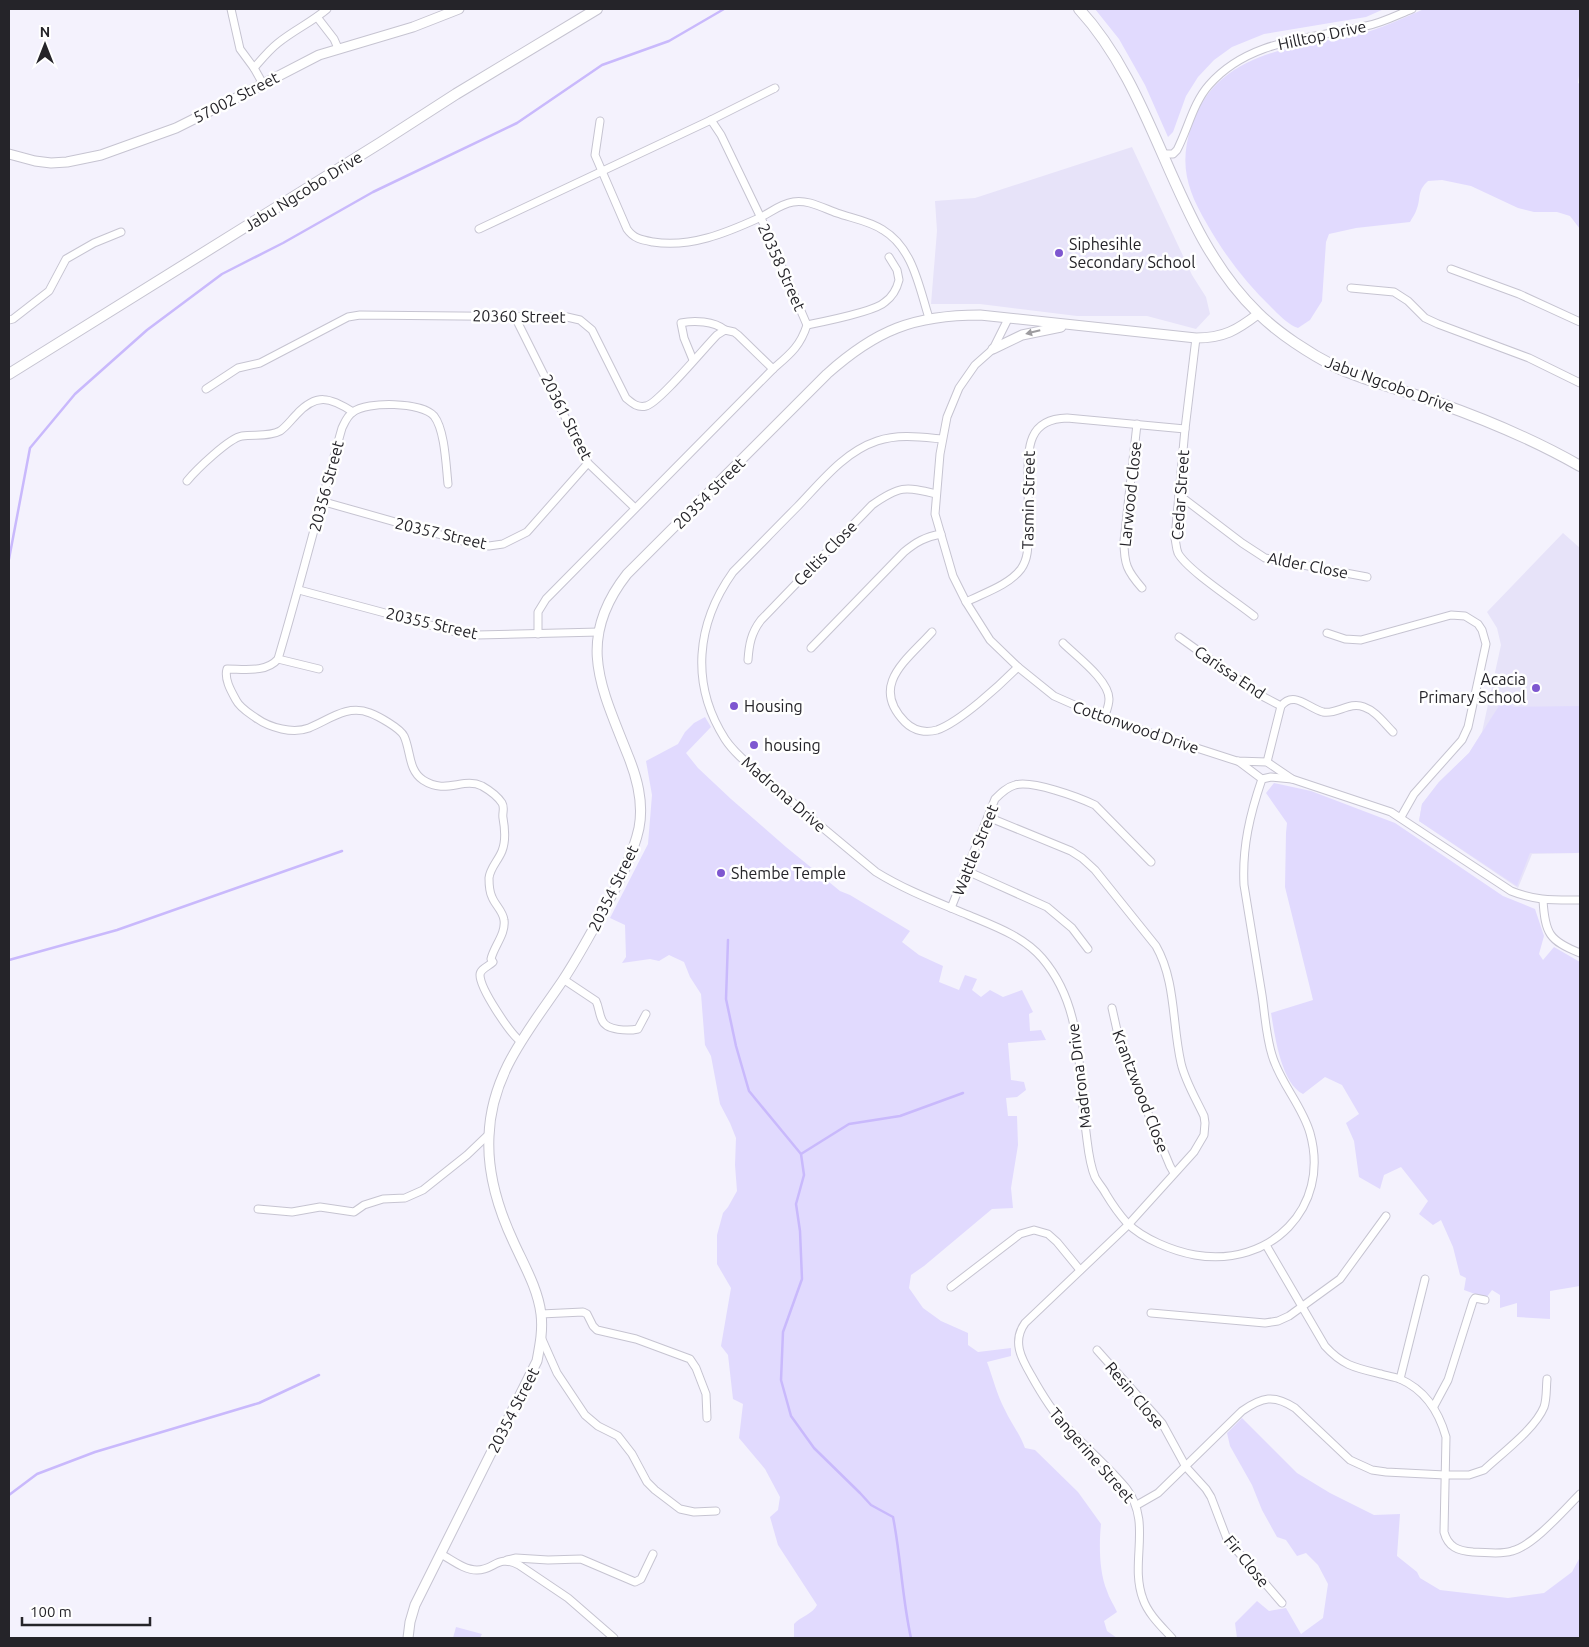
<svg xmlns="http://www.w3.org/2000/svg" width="1589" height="1647" viewBox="0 0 1589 1647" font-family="Ubuntu,sans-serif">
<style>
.built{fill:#e7e3f9}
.green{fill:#e1dafe}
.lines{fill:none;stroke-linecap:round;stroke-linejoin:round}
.stream{stroke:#c9b9fc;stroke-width:2.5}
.minor-casing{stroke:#c6c4d1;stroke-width:9}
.tertiary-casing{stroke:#c6c4d1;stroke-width:11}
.secondary-casing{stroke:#c6c4d1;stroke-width:12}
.minor{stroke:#fff;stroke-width:7}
.tertiary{stroke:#fff;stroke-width:9}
.secondary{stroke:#fff;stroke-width:10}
.oneway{fill:#9d9c9f}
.poi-dot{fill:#7e57d0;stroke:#fff;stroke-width:2}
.labels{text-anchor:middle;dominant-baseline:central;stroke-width:5;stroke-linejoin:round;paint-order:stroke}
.street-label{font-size:16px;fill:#252429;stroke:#fff}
.poi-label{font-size:16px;fill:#252429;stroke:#fff;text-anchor:start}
</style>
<rect width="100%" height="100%" fill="#f4f2fd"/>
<g class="built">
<polygon points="1132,147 1192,275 1206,297 1210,314 1196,329 1147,316 1077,316 980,304 931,304 937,231 935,201 975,198"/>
<polygon points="1563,533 1580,548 1580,853 1532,854 1518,888 1419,821 1422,804 1439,782 1469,753 1482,732 1501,645 1497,628 1487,612"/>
</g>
<g class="green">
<polygon points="1095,9 1384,9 1366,17 1264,34 1232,47 1214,60 1198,77 1186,96 1173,132 1168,137 1145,85 1119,39"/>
<path d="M1424,9H1580V69L1578,83L1580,84V229L1570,216L1557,212H1534L1518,208L1471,186L1442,180L1428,181C1416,192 1422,197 1416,211C1415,214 1412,218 1410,222L1356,228L1329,234L1326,242L1322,301L1310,320L1298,328C1289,325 1281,317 1274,310C1247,284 1225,256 1207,224C1187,190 1179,165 1191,127C1211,65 1267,51 1323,41C1334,39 1346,38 1357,35C1380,29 1401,19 1424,9Z"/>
<polygon points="1502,701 1514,707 1580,706 1580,852 1576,853 1530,853 1517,886 1419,821 1422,804 1439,782 1469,753"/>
<path d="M705,717L711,727L686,753L698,768L731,799L786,847L840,891L850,895L910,931L902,942L919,955L943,966L939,982L959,990L965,975L977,979L972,990L981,997L990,990L1003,997L1022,990L1033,1012L1029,1014L1030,1031L1041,1030L1046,1040L1008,1043L1011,1080L1024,1082L1026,1090L1017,1097L1006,1098L1008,1116H1017L1018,1145L1011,1188L1013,1208L992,1209L924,1266L911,1275L909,1288L923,1308L941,1321L968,1333V1345L978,1352L1011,1348V1356L987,1362C993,1378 997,1395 1005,1410C1011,1423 1020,1434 1025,1448L1035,1450L1078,1492L1101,1524C1099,1544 1099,1572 1107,1591C1109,1598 1114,1605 1117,1612L1104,1621L1107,1631L1117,1638H794V1624C800,1617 813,1614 817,1605L778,1545L770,1517L778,1510L780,1497L765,1469L739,1438L743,1404L733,1399L728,1355L721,1346L731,1288L717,1264V1235L723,1213L728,1207L737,1191L735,1165L736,1138L730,1123L720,1104L711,1056L705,1045L701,994L690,977L684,962L669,955L659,961L650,959L622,963L626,957L625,925L610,918L648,844L652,795L646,761L678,744L685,732L694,723Z"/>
<path d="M1274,783L1311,791L1395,823L1503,896L1535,909L1544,936L1539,954L1543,960L1554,947L1580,962V1286L1550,1291V1319L1517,1317V1303L1500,1308V1295L1492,1290L1486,1298L1464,1290L1466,1278L1460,1275L1453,1247L1441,1220L1433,1225L1419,1214L1428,1201L1401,1167L1384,1175L1380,1189L1359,1177L1354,1141L1346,1123L1359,1114L1342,1085L1325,1077L1303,1094C1281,1083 1275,1036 1271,1013L1313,1000L1285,887L1286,833L1287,823L1266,793Z"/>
<polygon points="1242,1418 1297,1473 1330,1493 1374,1515 1400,1514 1397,1556 1417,1572 1420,1578 1440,1590 1508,1598 1544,1593 1572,1572 1579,1559 1580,1560 1580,1638 1237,1638 1235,1623 1257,1601 1269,1611 1286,1608 1301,1634 1323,1618 1328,1584 1318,1565 1306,1553 1297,1556 1286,1540 1277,1537 1262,1510 1252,1485 1230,1446 1227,1433"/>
<polygon points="456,1627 482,1634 480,1638 453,1638"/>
</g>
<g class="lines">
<g class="stream">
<polyline points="9,559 30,448 75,394 147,330 222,274 283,243 373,192 517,123 602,65 669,41 724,9"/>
<path d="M728,940L726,999L736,1046L749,1091L801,1154L804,1175L796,1204L800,1231L802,1279L783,1332L781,1380L791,1416L814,1448L860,1493L871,1505L893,1517C901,1557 902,1598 911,1638"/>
<polyline points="9,960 117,930 342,851"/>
<polyline points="801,1154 849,1124 900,1116 963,1093"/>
<polyline points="9,1495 37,1474 95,1452 259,1403 319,1375"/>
</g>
<defs>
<g id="minor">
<polyline points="231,9 240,49 254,68 263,84"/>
<polyline points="317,17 334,39 338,48"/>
<path d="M254,68C261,60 269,50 278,43C294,30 312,22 327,9"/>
<polyline points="711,120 775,88"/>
<path d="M600,121L595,155L627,229C634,239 642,240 653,242C690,248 726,233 759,218C770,213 780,204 793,202C807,199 823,208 837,213C851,218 870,221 883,230C913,248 919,287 929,318"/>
<path d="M1162,154H1173L1177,150C1188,129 1193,103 1209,85C1249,39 1311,39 1366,26C1382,23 1397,15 1412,9"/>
<path d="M479,229L711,120L721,135L761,218L807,325C800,347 789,355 773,369L546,599L538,612V634"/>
<polyline points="1451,269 1519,294 1580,322"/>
<polyline points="1351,288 1394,292 1408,301 1425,318 1438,324 1529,358 1580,383"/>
<polyline points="514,315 588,463 635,508"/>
<polyline points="1008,319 993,349 975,365 959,388 947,417 940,454 935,514 953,576 966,602 990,640 1018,667 1054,696 1104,718 1237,761 1267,762 1292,779"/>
<polyline points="9,320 13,319 49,291 66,259 94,243 121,232"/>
<path d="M807,325C822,322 876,311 885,302C892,297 897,288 899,280L897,270L889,257"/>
<path d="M1196,338L1185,429L1175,538C1176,543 1176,548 1178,553C1187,570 1237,602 1254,616"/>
<path d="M693,360L684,338L681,323C694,320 714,321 725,330"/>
<path d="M206,389L238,368L260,363L348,317L360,315L567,317L580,320L592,330L626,398C632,403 637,408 646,406C658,404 705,347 717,335L725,330L734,332L738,335L773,369"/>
<path d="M1137,424L1124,541C1124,564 1127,571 1142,588"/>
<path d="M942,439C920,437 899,434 877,441C844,452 821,482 798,506C776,528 755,550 733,572C696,624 690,684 725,739C736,756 756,770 771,784C806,814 841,843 876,872C905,890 937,902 968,915C994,926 1023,936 1042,958C1085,1008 1077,1071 1086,1132C1088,1147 1089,1163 1095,1177C1098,1183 1103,1188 1106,1194C1112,1204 1119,1214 1127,1223C1143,1239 1173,1251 1195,1255C1270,1268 1331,1208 1310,1133C1302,1105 1280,1083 1272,1055C1266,1036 1265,1015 1262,995C1256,958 1250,922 1244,885C1242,847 1250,814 1262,779"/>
<path d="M187,481C196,470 229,438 242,436C254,434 269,437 280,431C286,427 291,420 296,415C316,393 330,397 353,412"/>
<path d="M448,484C446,466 445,430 434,416C422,402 367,401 353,412C347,416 345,422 342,428C320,505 301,582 278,659C266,673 244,669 227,669C224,679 231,691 236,700C240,708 249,713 256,718C270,728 293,734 309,728C329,720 347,704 370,713C378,716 400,728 404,736C411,751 408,770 423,780C446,795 463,777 482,786C489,790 498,797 502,803C505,808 502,813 503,818C505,829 506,841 502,851C498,861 490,868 489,878C489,883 490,893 492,897C495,905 503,911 504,920C506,934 494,946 491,959L493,962C489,966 480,969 480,975C480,989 510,1033 520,1041"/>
<polyline points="1179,495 1242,543 1265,558 1367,577"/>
<polyline points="321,501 466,542 489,546 503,544 527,532 588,463"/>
<polyline points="299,590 456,632 477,635 599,632"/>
<path d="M966,602C984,593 1009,585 1021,569C1028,559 1028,548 1028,536C1029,518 1028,500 1028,482C1028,450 1026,419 1067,418L1185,429"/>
<path d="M932,632C907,660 869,685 905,722C914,731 926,733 937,730C960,722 1000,685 1018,667"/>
<polyline points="1327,633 1345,639 1361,640 1451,615 1465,616 1478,624 1482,630 1486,644 1468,727 1462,740 1414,794 1401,817"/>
<polyline points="1179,637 1260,695 1281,706"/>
<path d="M1063,643C1076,656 1109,680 1109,699C1109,706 1106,712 1104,718"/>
<path d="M811,648L904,552C916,542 925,537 941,534"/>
<polyline points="278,659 319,669"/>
<path d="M748,660C749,645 751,633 761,620L872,505C899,486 905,486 936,494"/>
<path d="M1238,761L1262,779L1271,777L1292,779L1391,812L1511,891C1536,901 1553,900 1580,900"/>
<path d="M1267,762L1281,706C1294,690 1308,708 1323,712C1337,715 1349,701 1364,707C1376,711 1384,723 1393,732"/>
<path d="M988,817L1071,851L1082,858L1095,870L1156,946C1176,981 1172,1024 1181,1063C1185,1081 1196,1099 1204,1116L1205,1123L1204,1135L1194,1152L1128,1225L1025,1323C1012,1341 1021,1358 1031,1375C1041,1393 1051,1410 1065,1425C1085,1447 1108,1466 1126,1488C1153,1523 1129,1562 1143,1599C1148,1614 1162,1627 1172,1638"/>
<polyline points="967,871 1047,907 1072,928 1088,949"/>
<path d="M1543,900C1545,933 1549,941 1580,953"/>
<path d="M951,908L995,799C1001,793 1007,787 1015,785C1032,780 1078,797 1095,805L1151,862"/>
<path d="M563,979L596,1001C599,1007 599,1014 602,1020C606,1031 629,1031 638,1029L646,1014"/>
<polyline points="1112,1008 1121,1048 1170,1166 1174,1173"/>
<polyline points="258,1209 292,1212 320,1207 354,1212 364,1205 383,1199 405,1198 423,1190 467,1155 489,1134"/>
<path d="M1266,1245L1325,1346C1343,1366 1356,1368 1381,1374C1387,1376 1395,1377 1400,1379C1425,1390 1439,1412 1446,1437L1444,1532C1448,1547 1458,1551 1473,1552C1486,1552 1500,1555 1512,1551C1533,1546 1564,1510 1580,1494"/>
<polyline points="951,1287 1020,1234 1034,1230 1048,1234 1057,1242 1080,1270"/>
<polyline points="1151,1313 1265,1323 1278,1321 1289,1316 1340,1279 1386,1216"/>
<polyline points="541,1314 583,1312 587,1314 593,1326 597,1330 636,1339 690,1359 696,1368 706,1394 707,1418"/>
<polyline points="541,1337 557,1373 585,1415 598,1426 618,1436 632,1454 647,1482 655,1490 680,1509 694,1512 716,1511"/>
<polyline points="1097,1350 1162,1423 1186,1467 1206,1489 1211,1497 1227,1539 1282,1603"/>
<polyline points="1400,1379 1425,1279"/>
<polyline points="1434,1406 1448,1380 1473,1301 1475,1298 1485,1300"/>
<path d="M1137,1505L1158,1493L1242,1411C1262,1397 1274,1394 1295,1408L1350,1460L1372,1470L1386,1472L1445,1475H1469L1484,1470C1502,1453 1535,1429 1544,1407C1547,1398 1546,1388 1547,1379"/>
<path d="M441,1554C452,1560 464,1570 477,1570C495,1570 497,1554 519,1565L568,1598L614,1638"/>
<polyline points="507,1560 516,1558 548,1560 581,1559 635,1582 641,1579 653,1554"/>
</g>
<g id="tertiary">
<polyline points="9,154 35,161 51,163 67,162 101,155 176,128 234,99 319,55 413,27 459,9"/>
<polyline points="993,349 1022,335 1061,327"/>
<path d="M408,1638L410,1622L415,1605L537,1361C540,1345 543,1330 541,1314C538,1289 524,1265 514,1243C498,1209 487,1173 489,1136C491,1073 530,1029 563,980C579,956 592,931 606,906C619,882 633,855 639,828C644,802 637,777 627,753C600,685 576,639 627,574L827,374C876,330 914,315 980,315L1196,338C1224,338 1237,330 1258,314"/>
</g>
<g id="secondary">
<path d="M1079,9C1160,97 1171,229 1258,313C1278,333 1310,354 1336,367C1366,381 1403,390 1436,402C1487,420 1533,439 1580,466"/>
<polyline points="9,374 380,143 456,94 597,9"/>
</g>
</defs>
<use href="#minor" class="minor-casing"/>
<use href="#tertiary" class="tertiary-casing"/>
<use href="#secondary" class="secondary-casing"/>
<use href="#minor" class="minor"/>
<use href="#tertiary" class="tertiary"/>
<use href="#secondary" class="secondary"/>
</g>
<defs><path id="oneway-solid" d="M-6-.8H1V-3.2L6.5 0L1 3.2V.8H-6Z" transform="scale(1.25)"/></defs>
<use class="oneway" href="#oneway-solid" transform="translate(1033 332) rotate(166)"/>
<g class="poi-dot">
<circle cx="1059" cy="253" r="5"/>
<circle cx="1536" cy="688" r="5"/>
<circle cx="734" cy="706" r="5"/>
<circle cx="754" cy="745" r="5"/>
<circle cx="721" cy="873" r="5"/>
</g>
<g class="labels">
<g class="street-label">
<text transform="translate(1322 35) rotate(-12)">Hilltop Drive</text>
<text transform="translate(236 97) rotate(-27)">57002 Street</text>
<text transform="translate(303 191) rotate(-32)">Jabu Ngcobo Drive</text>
<text transform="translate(782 267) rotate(66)">20358 Street</text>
<text transform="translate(519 316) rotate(1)">20360 Street</text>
<text transform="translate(1390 384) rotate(20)">Jabu Ngcobo Drive</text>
<text transform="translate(567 417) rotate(63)">20361 Street</text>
<text transform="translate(326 486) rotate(-75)">20356 Street</text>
<text transform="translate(709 493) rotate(-45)">20354 Street</text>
<text transform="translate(1130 494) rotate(-84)">Larwood Close</text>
<text transform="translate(1180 495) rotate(-86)">Cedar Street</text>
<text transform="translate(1028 500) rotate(-89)">Tasmin Street</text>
<text transform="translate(441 533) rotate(13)">20357 Street</text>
<text transform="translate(825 553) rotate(-46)">Celtis Close</text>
<text transform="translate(1308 565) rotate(11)">Alder Close</text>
<text transform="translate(432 623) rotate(13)">20355 Street</text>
<text transform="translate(1230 672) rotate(34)">Carissa End</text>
<text transform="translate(1136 727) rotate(19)">Cottonwood Drive</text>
<text transform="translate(784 794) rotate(41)">Madrona Drive</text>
<text transform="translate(975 850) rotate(-68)">Wattle Street</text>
<text transform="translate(613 888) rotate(-64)">20354 Street</text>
<text transform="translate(1079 1076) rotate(-97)">Madrona Drive</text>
<text transform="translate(1141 1091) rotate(69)">Krantzwood Close</text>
<text transform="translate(1135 1395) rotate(50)">Resin Close</text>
<text transform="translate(513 1410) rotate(-63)">20354 Street</text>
<text transform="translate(1092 1455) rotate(49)">Tangerine Street</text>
<text transform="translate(1247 1561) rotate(51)">Fir Close</text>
</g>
<g class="poi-label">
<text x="1069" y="244">Siphesihle<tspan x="1069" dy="18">Secondary School</tspan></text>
<text x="1526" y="679" text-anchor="end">Acacia<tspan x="1526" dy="18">Primary School</tspan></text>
<text x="744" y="706">Housing</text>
<text x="764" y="745">housing</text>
<text x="731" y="873">Shembe Temple</text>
</g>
</g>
<rect width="1589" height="1647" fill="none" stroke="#252429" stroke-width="20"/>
<g transform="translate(45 45)" stroke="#ffffff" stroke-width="4" paint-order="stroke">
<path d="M0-4L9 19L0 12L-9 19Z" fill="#252429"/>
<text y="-8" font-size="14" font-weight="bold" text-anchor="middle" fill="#252429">N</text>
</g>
<path d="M22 1617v8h128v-8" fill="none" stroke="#252429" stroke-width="2.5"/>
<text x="30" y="1617" font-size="15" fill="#252429" stroke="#ffffff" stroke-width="4" paint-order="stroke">100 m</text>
</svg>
